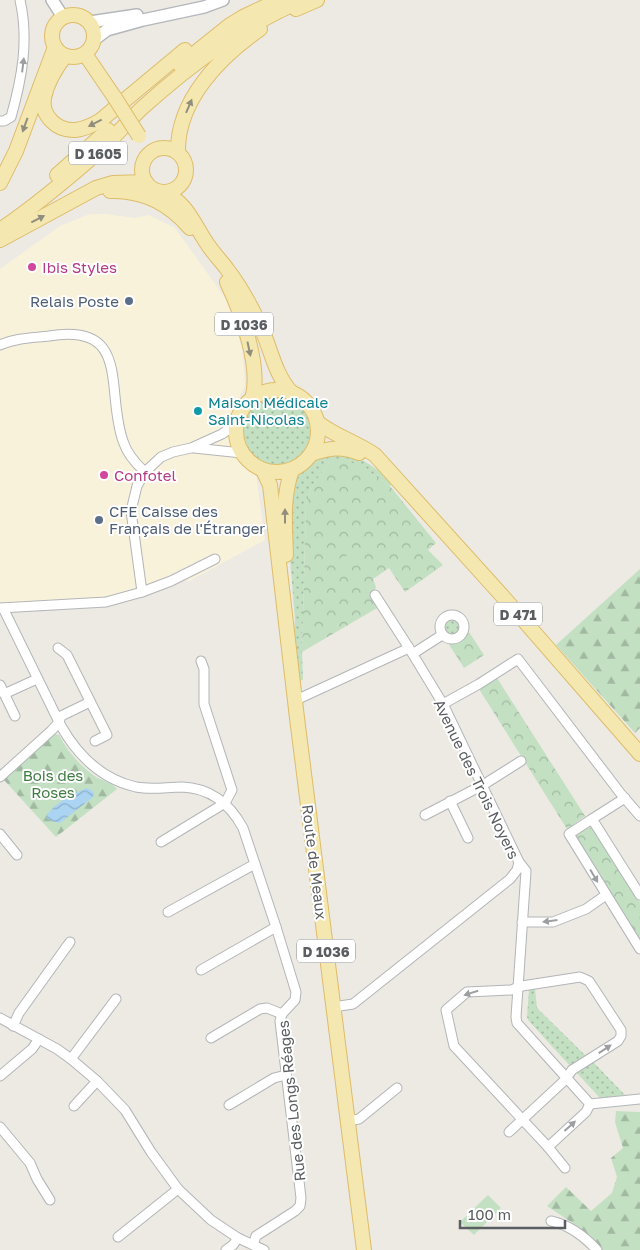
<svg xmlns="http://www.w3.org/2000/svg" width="640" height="1250" viewBox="0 0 640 1250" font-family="'Golos Text',sans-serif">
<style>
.commercial{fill:#f9f2db}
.grass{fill:url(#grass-dots)}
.forest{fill:url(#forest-firs)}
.park{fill:url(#park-crowns)}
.garden{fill:#c3e0c2}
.water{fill:url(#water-waves)}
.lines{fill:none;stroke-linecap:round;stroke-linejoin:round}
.minor-casing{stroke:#b3b5b8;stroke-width:11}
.secondary-casing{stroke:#b4b7bb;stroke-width:14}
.primary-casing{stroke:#debc69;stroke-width:16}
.minor{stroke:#fff;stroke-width:9}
.secondary{stroke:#fff;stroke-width:11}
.primary{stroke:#f4e8b0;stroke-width:14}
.primary-bridge-casing{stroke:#debc69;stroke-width:16;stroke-linecap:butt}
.primary-bridge{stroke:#f4e8b0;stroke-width:14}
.oneway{fill:#9d9ea0}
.oneway2{fill:#918e7d}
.hotel-dot{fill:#d1479c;stroke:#fff;stroke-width:2}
.service-dot{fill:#5c6f8a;stroke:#fff;stroke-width:2}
.culture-dot{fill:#0f9aa8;stroke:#fff;stroke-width:2}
.labels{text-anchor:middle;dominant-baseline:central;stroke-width:4;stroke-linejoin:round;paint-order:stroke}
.shield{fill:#fff;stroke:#8c8e90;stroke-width:1}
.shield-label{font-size:14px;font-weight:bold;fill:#5b5e61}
.hotel-label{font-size:15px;fill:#b23c85;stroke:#fff;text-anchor:start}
.service-label{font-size:15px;fill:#4e5e75;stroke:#fff;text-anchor:end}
.culture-label{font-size:15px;fill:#0d838f;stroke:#fff;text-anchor:start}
.park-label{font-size:15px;fill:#3f7c41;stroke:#fff}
.street-label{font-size:15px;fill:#5b5e61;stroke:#fff}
</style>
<defs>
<pattern id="grass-dots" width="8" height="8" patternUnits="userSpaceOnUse" patternTransform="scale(1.25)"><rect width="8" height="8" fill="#c3e0c2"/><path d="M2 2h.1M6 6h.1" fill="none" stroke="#a1b9a1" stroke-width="1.8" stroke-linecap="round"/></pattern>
<pattern id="forest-firs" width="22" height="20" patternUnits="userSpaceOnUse" patternTransform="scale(1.25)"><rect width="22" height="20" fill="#c3e0c2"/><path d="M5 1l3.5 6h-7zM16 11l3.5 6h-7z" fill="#a1b9a1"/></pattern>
<pattern id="park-crowns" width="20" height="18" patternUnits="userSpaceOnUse" patternTransform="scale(1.25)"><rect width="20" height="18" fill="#c3e0c2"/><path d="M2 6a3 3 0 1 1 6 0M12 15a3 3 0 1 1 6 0" fill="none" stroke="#a1b9a1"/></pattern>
<pattern id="water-waves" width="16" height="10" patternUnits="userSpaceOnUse" patternTransform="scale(1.25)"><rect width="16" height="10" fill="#abd4f3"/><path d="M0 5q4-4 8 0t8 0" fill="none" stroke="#8eafc8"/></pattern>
</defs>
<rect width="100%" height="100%" fill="#eceae3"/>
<polygon class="commercial" points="90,214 106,214 134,218 149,215 175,228 228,302 242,349 245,385 235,406 231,421 231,441 237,458 256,475 265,540 189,581 180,579 114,604 0,612 0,269 60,226"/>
<g class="grass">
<circle cx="277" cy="432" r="36"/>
<path d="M347,453C365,460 379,470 394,483L390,486L360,467L330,461L313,485L306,504L302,652L303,680L297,681L294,632L295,620L290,558L292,485L298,476L317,457Z"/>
<circle cx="452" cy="627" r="9"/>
<polygon points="529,989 535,989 537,1008 587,1057 571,1067 529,1021 527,1017"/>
<polygon points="593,1062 625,1095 600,1098 576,1072"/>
</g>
<g class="forest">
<polygon points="640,569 640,728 635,733 556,645"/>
<path d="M54,734L59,735C68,752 80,766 96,777C104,781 111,782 117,789L56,837L4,780Z"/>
<polygon points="616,1111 640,1112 640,1250 602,1250 571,1222 547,1206 566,1187 591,1211 612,1193 617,1177 611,1158 623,1148 615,1122"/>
</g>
<g class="park">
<polygon points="344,459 359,466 390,486 436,543 428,550 443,565 405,592 389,568 373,579 376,587 371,596 377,608 302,652 306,504 313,485 330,461"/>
<polygon points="469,632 484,655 464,668 448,643 458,641"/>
<polygon points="497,678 585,816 567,829 479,689"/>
<polygon points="587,827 592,828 640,902 640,943 574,837"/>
</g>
<g class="garden">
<polygon points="362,551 366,562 344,569 340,558"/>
<polygon points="488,1195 501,1208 474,1235 460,1222"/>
</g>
<path class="water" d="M87,788L94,792L93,797L60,823L51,821L46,817C52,804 74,793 87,788Z"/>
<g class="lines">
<defs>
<g id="minor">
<path d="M0,121H4L11,117C22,78 29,40 20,0"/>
<path d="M0,345C15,338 32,338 49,336C132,322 105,391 123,441C127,454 135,463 145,472"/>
<polyline points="194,448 242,453"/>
<polyline points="142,592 131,511 137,486 145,472 161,457 173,452 191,448 222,434 237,423"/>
<polyline points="375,595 409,648"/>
<polyline points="0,608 106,602 142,592 171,581 215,559"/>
<path d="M3,608L61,726C78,756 101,779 136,787C152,790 167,787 182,787C210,788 230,804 243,828L276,927L296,992L295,1000L282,1014L280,1021L301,1198L300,1206L295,1211L256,1236L253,1245"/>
<circle cx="452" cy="627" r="12"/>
<polyline points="58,648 67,655 107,735 95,741"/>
<polyline points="414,653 442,635"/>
<polyline points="201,661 204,669 204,704 232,790 225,803"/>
<polyline points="0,685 15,716"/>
<polyline points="4,694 37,679"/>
<polyline points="296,700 409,648 443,704 519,862 526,871 516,1017 517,1023 590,1104 640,1099"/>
<polyline points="443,704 479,684 518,659 621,794 640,816"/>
<polyline points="0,777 52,730 59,722 61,716 90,702"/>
<polyline points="450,801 468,838"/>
<polyline points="425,815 483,785 521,761"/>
<polyline points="592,819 625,798"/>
<polyline points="0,834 17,855"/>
<polyline points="161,842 225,803"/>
<polyline points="640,895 592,819 569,834 640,949"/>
<polyline points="168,912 255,864"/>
<polyline points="522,922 553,922 586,909 606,895"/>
<polyline points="201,970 276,927"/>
<polyline points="333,1007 353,1004 510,879 517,870 519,862"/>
<polyline points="0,1018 57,1049 71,1059 97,1081 125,1110 151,1152 178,1189 211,1220 238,1238 264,1250"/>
<polyline points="13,1026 19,1013 70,942"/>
<polyline points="211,1038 260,1009 267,1008 282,1014"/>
<polyline points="71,1059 116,999"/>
<polyline points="0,1076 32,1049 39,1039"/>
<polyline points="229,1105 274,1078 286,1075"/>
<polyline points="74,1106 97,1081"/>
<polyline points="347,1121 359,1119 397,1088"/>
<polyline points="0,1127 30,1163 37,1179 50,1200"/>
<polyline points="509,1132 565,1080 572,1070 618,1041 621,1036 621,1030 589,981 580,977 522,986 511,990 467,992 446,1010 454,1046 548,1147 565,1168"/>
<polyline points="548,1147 586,1112 590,1104"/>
<path d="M551,1221C570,1225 584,1236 597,1250"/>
<polyline points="118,1237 178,1189"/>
<polyline points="226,1250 233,1245 238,1238"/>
</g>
<g id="secondary">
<polyline points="52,0 63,17"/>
<polyline points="90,22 137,15"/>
<polyline points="95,39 107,30 143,20 204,7 223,0"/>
</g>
<g id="primary">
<polyline points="296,9 317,0"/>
<circle cx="73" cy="36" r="21"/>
<polyline points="85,54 115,98"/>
<path d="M65,56C56,68 47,82 44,98C41,116 57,131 75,130C85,129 93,125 101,120L185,50"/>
<polyline points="180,65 230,25 243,17 279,0"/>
<circle cx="164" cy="170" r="22"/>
<path d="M178,152C177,100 220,57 260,29"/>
<polyline points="57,175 108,130"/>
<polyline points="0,183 16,151 55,47"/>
<path d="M110,191C142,190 169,203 190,228"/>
<path d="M162,192C187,201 194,225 208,245C214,254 221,261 227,269C240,286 251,306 260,325C271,348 274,374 292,393"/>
<path d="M0,230C34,207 65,181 96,154C112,140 126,123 142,108C191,64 242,26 303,0"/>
<polyline points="0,240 96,188 113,183 146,182"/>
<path d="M227,282C241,312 262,367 252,399"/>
<circle cx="277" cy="431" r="41"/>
<path d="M317,422C335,436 356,442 375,455L505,599L640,754"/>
<path d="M311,454C329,448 341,446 359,453"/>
<polyline points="263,470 270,485 297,718 364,1250"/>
<path d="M286,555C285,527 282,497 292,470"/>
</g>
</defs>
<use href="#minor" class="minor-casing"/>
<use href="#secondary" class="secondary-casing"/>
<use href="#primary" class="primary-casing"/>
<use href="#minor" class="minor"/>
<use href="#secondary" class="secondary"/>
<use href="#primary" class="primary"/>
<defs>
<polyline id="primary-bridge" points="115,98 139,136"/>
</defs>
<use href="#primary-bridge" class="primary-bridge-casing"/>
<use href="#primary-bridge" class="primary-bridge"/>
</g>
<defs><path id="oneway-solid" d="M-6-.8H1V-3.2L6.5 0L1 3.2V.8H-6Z" transform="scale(1.25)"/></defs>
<g class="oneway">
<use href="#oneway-solid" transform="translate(23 65) rotate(-83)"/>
<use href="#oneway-solid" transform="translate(594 876) rotate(59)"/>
<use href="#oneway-solid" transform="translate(550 921) rotate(173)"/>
<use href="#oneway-solid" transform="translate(471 993) rotate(163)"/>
<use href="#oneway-solid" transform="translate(605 1049) rotate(-33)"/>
<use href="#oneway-solid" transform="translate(570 1126) rotate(-42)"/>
</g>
<g class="oneway2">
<use href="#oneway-solid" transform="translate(189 106) rotate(-67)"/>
<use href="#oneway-solid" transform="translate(95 123) rotate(153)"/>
<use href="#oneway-solid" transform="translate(25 125) rotate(110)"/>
<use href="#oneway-solid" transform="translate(38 219) rotate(-27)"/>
<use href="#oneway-solid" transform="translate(249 349) rotate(78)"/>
<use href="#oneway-solid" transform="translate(285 516) rotate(-90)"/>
</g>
<g class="hotel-dot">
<circle cx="32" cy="267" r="5"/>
<circle cx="104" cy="475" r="5"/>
</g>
<g class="service-dot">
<circle cx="129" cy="301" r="5"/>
<circle cx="99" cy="520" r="5"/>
</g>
<circle class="culture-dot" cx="198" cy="411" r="5"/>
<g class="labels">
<g class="shield">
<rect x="69" y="141.5" width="58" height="23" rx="4"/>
<rect x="215" y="312.5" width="58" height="23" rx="4"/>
<rect x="494" y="602.5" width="48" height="23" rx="4"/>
<rect x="297" y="939.5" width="58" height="23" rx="4"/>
</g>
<g class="shield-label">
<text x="98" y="153">D 1605</text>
<text x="244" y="324">D 1036</text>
<text x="518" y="614">D 471</text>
<text x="326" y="951">D 1036</text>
</g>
<g class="hotel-label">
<text x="42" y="267">Ibis Styles</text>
<text x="114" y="475">Confotel</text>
</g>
<g class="service-label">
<text x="119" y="301">Relais Poste</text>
<text x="109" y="511" text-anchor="start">CFE Caisse des<tspan x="109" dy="17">Français de l'Étranger</tspan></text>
</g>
<g class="culture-label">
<text x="208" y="402">Maison Médicale<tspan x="208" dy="17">Saint-Nicolas</tspan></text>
</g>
<g class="park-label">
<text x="53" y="775">Bois des<tspan x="53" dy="17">Roses</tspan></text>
</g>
<g class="street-label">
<text transform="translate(477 779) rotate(64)">Avenue des Trois Noyers</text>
<text transform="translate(315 862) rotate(83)">Route de Meaux</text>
<text transform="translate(291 1101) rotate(-96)">Rue des Longs Réages</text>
</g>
</g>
<path d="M460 1220v8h105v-8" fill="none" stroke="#5b5e61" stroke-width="2.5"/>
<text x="468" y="1220" font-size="15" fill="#5b5e61" stroke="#ffffff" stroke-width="4" paint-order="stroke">100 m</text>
</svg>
